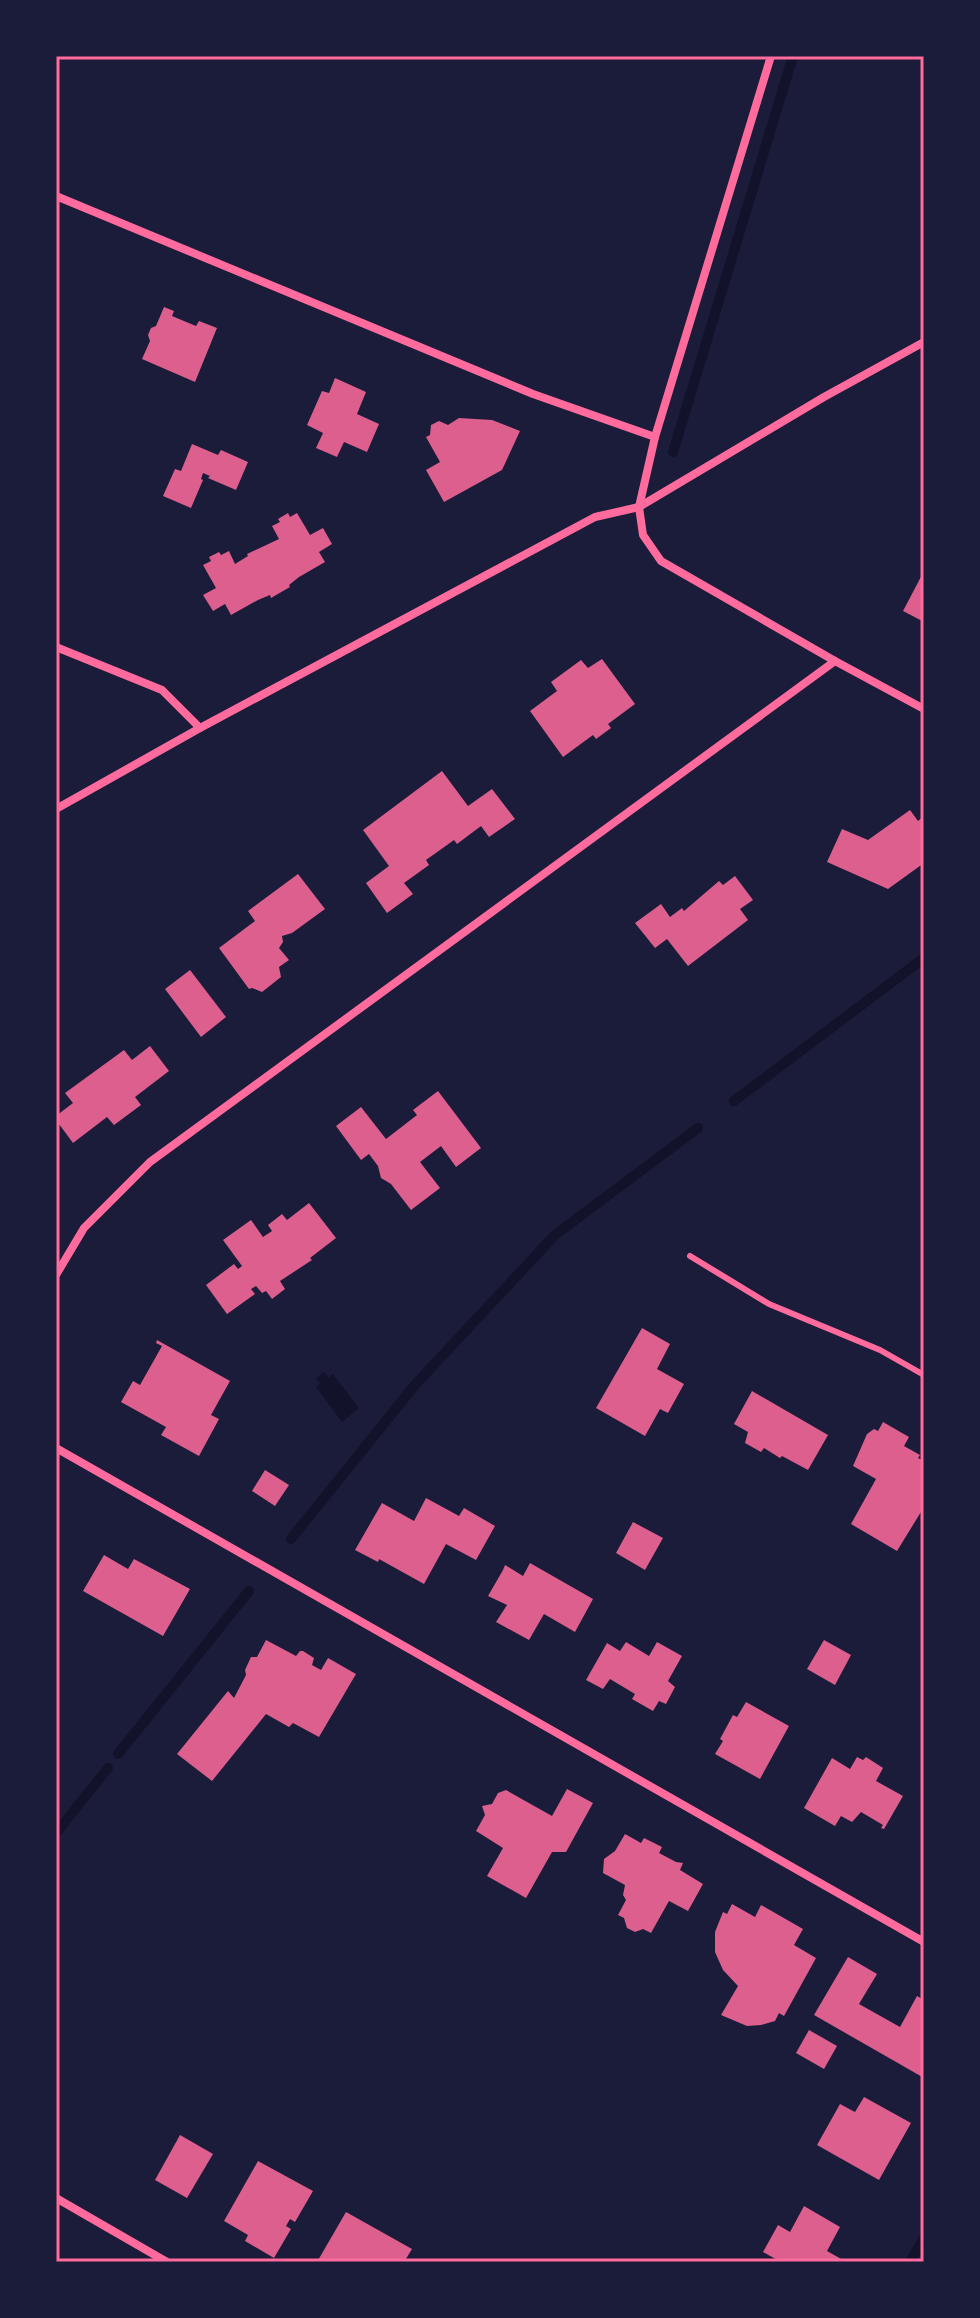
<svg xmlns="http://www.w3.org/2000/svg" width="980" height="2318" viewBox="0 0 980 2318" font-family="Barlow,sans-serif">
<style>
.water{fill:#12122b}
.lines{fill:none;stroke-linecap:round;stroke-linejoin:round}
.stream{stroke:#12122b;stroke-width:10}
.building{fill:#dd5f8e}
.service{stroke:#ff6b9d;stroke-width:6}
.minor{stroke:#ff6b9d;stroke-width:8}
.neatline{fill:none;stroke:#ff6b9d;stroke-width:3}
</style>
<rect width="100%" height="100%" fill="#1b1b3a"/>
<polygon class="water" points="324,1372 329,1378 333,1374 359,1408 342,1422 316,1387 320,1383 316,1379"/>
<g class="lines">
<g class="stream">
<polyline points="673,452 793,56"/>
<polyline points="734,1101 924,958"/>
<polyline points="291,1539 414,1386 555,1235 698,1128"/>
<polyline points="118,1754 249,1591"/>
<polyline points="56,1833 108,1768"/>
<polyline points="910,2262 924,2238"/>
</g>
</g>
<g class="building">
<polygon points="164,307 174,311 172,316 196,326 199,321 217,328 195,382 142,359 150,341 148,335 151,328 156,326"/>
<polygon points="335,378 366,392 357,414 379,424 367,452 344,442 337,457 316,448 323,433 307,425 322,391 329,393"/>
<polygon points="459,418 492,420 520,431 502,470 444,502 426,470 440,462 426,437 430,435 431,425 439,421 448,425"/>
<polygon points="192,444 218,455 221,450 248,462 236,490 208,478 210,476 203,473 201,479 203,480 191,508 163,496 175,469 181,471"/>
<polygon points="288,513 290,517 297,513 310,535 323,528 332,544 319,552 325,562 299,577 289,585 290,587 271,598 270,595 258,600 231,615 225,604 213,611 203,595 216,588 203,565 211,561 209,557 219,552 221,555 229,551 235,564 248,556 247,554 279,539 272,526 280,522 278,519"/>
<polygon points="924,571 924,622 903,611"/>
<polygon points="602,659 635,704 608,724 611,728 596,739 593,735 563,757 530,711 557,691 551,682 581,660 588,668"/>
<polygon points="442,771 468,806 492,789 515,819 489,837 481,826 457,844 454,840 426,860 429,865 404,883 413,894 387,913 366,883 389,866 363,830"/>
<polygon points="910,810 918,821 924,816 924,863 888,889 827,862 842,829 868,840"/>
<polygon points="298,874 325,909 292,933 282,936 283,942 279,948 289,960 279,967 281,977 262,992 252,988 249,989 219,948 255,921 248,911"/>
<polygon points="735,876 753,900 740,909 748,920 688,966 667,939 655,948 635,923 661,904 670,917 682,908 684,911 719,881 723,885"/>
<polygon points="190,970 226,1017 201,1037 165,989"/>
<polygon points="150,1046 169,1071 135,1097 141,1105 114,1125 107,1117 73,1143 56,1120 56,1116 73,1103 65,1093 124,1050 132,1060"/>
<polygon points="438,1091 481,1148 456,1167 441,1146 420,1162 440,1188 411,1210 391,1184 381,1178 378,1166 369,1154 361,1160 336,1126 361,1107 386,1139 417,1115 413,1110"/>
<polygon points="309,1203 336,1238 310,1258 312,1260 280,1281 285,1289 272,1299 266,1291 262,1293 256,1286 251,1289 255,1294 227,1314 206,1285 234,1264 238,1269 242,1266 223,1240 251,1220 263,1237 272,1231 268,1225 282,1214 287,1220"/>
<polygon points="642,1328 670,1344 657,1369 684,1384 668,1413 660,1409 645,1436 596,1408"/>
<polygon points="157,1340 230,1381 211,1415 219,1419 199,1456 161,1435 166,1427 121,1402 133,1381 140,1385 162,1346 156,1343"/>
<polygon points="752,1391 828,1435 808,1470 782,1456 780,1458 764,1448 761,1452 745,1443 748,1432 734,1424"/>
<polygon points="883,1422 909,1437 904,1446 920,1455 918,1458 924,1461 924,1507 897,1551 851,1524 876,1479 853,1466 867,1434 874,1429 878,1431"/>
<polygon points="265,1470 289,1485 275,1506 252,1491"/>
<polygon points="426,1498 459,1516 464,1508 495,1526 476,1560 446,1544 424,1584 379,1559 378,1562 355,1550 382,1503 414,1521"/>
<polygon points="633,1522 663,1538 645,1570 616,1553"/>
<polygon points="104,1555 128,1569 134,1559 190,1589 163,1636 83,1591"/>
<polygon points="530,1563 593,1599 575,1632 544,1614 529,1640 496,1622 507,1605 488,1596 503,1570 505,1565 523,1576"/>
<polygon points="266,1640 296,1656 300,1651 303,1651 314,1658 312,1665 321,1670 328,1658 356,1674 319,1737 293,1723 289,1727 266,1714 212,1781 177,1754 228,1691 234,1698 246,1675 245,1670 251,1657 257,1657"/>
<polygon points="824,1640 851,1655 835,1685 807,1669"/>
<polygon points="626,1642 649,1656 657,1642 682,1656 668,1681 675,1687 666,1704 659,1701 653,1711 632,1699 635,1694 610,1679 603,1689 586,1680 607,1643 620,1651"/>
<polygon points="746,1702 789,1726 760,1779 715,1754 723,1741 720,1739 733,1715 737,1717"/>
<polygon points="857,1757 863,1760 866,1757 883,1768 876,1781 903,1796 884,1829 881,1828 883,1825 861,1812 852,1822 841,1816 835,1826 804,1808 832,1758 850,1769"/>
<polygon points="567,1789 593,1803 566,1852 552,1852 526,1898 487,1876 503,1848 476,1831 485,1815 482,1806 492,1804 498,1793 506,1790 552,1816"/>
<polygon points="625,1834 641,1843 644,1838 662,1847 659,1853 676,1862 683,1863 680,1870 703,1884 688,1911 669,1901 651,1933 643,1929 635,1932 627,1928 624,1918 618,1915 626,1900 623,1895 625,1885 603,1873 604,1859 615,1851"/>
<polygon points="732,1904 755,1917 761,1905 803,1929 794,1945 816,1958 784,2016 779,2013 775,2021 761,2025 747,2026 721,2015 738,1986 723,1970 715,1952 715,1932 723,1912 727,1914"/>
<polygon points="848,1957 877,1974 859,2004 900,2027 917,1996 924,2000 924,2078 814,2015"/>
<polygon points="809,2030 837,2046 824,2069 796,2053"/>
<polygon points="864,2097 911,2123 879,2180 817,2145 840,2104 855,2112"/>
<polygon points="180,2135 213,2154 187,2198 155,2180"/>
<polygon points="258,2161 313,2191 295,2222 290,2219 286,2226 291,2229 274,2258 245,2241 248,2235 224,2221"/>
<polygon points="804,2206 840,2227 827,2251 843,2260 842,2262 781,2262 763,2252 778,2225 790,2232"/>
<polygon points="346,2212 412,2249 404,2262 317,2262"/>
</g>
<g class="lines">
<polyline class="service" points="690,1256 769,1304 880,1350 924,1375"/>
<g class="minor">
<polyline points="771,56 655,437 639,507 643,535 661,561 835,661 924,709"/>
<polyline points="56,196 533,394 655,437"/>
<polyline points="56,647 162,690 200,728"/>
<polyline points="56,809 200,728 595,517 639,507 824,397 924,342"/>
<polyline points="56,1275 84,1228 150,1162 835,661"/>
<polyline points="56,1448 924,1942"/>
<polyline points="56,2198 167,2262"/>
</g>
</g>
<rect width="980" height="2318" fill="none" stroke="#1b1b3a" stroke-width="116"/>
<rect x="58" y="58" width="864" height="2202" class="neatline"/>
</svg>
